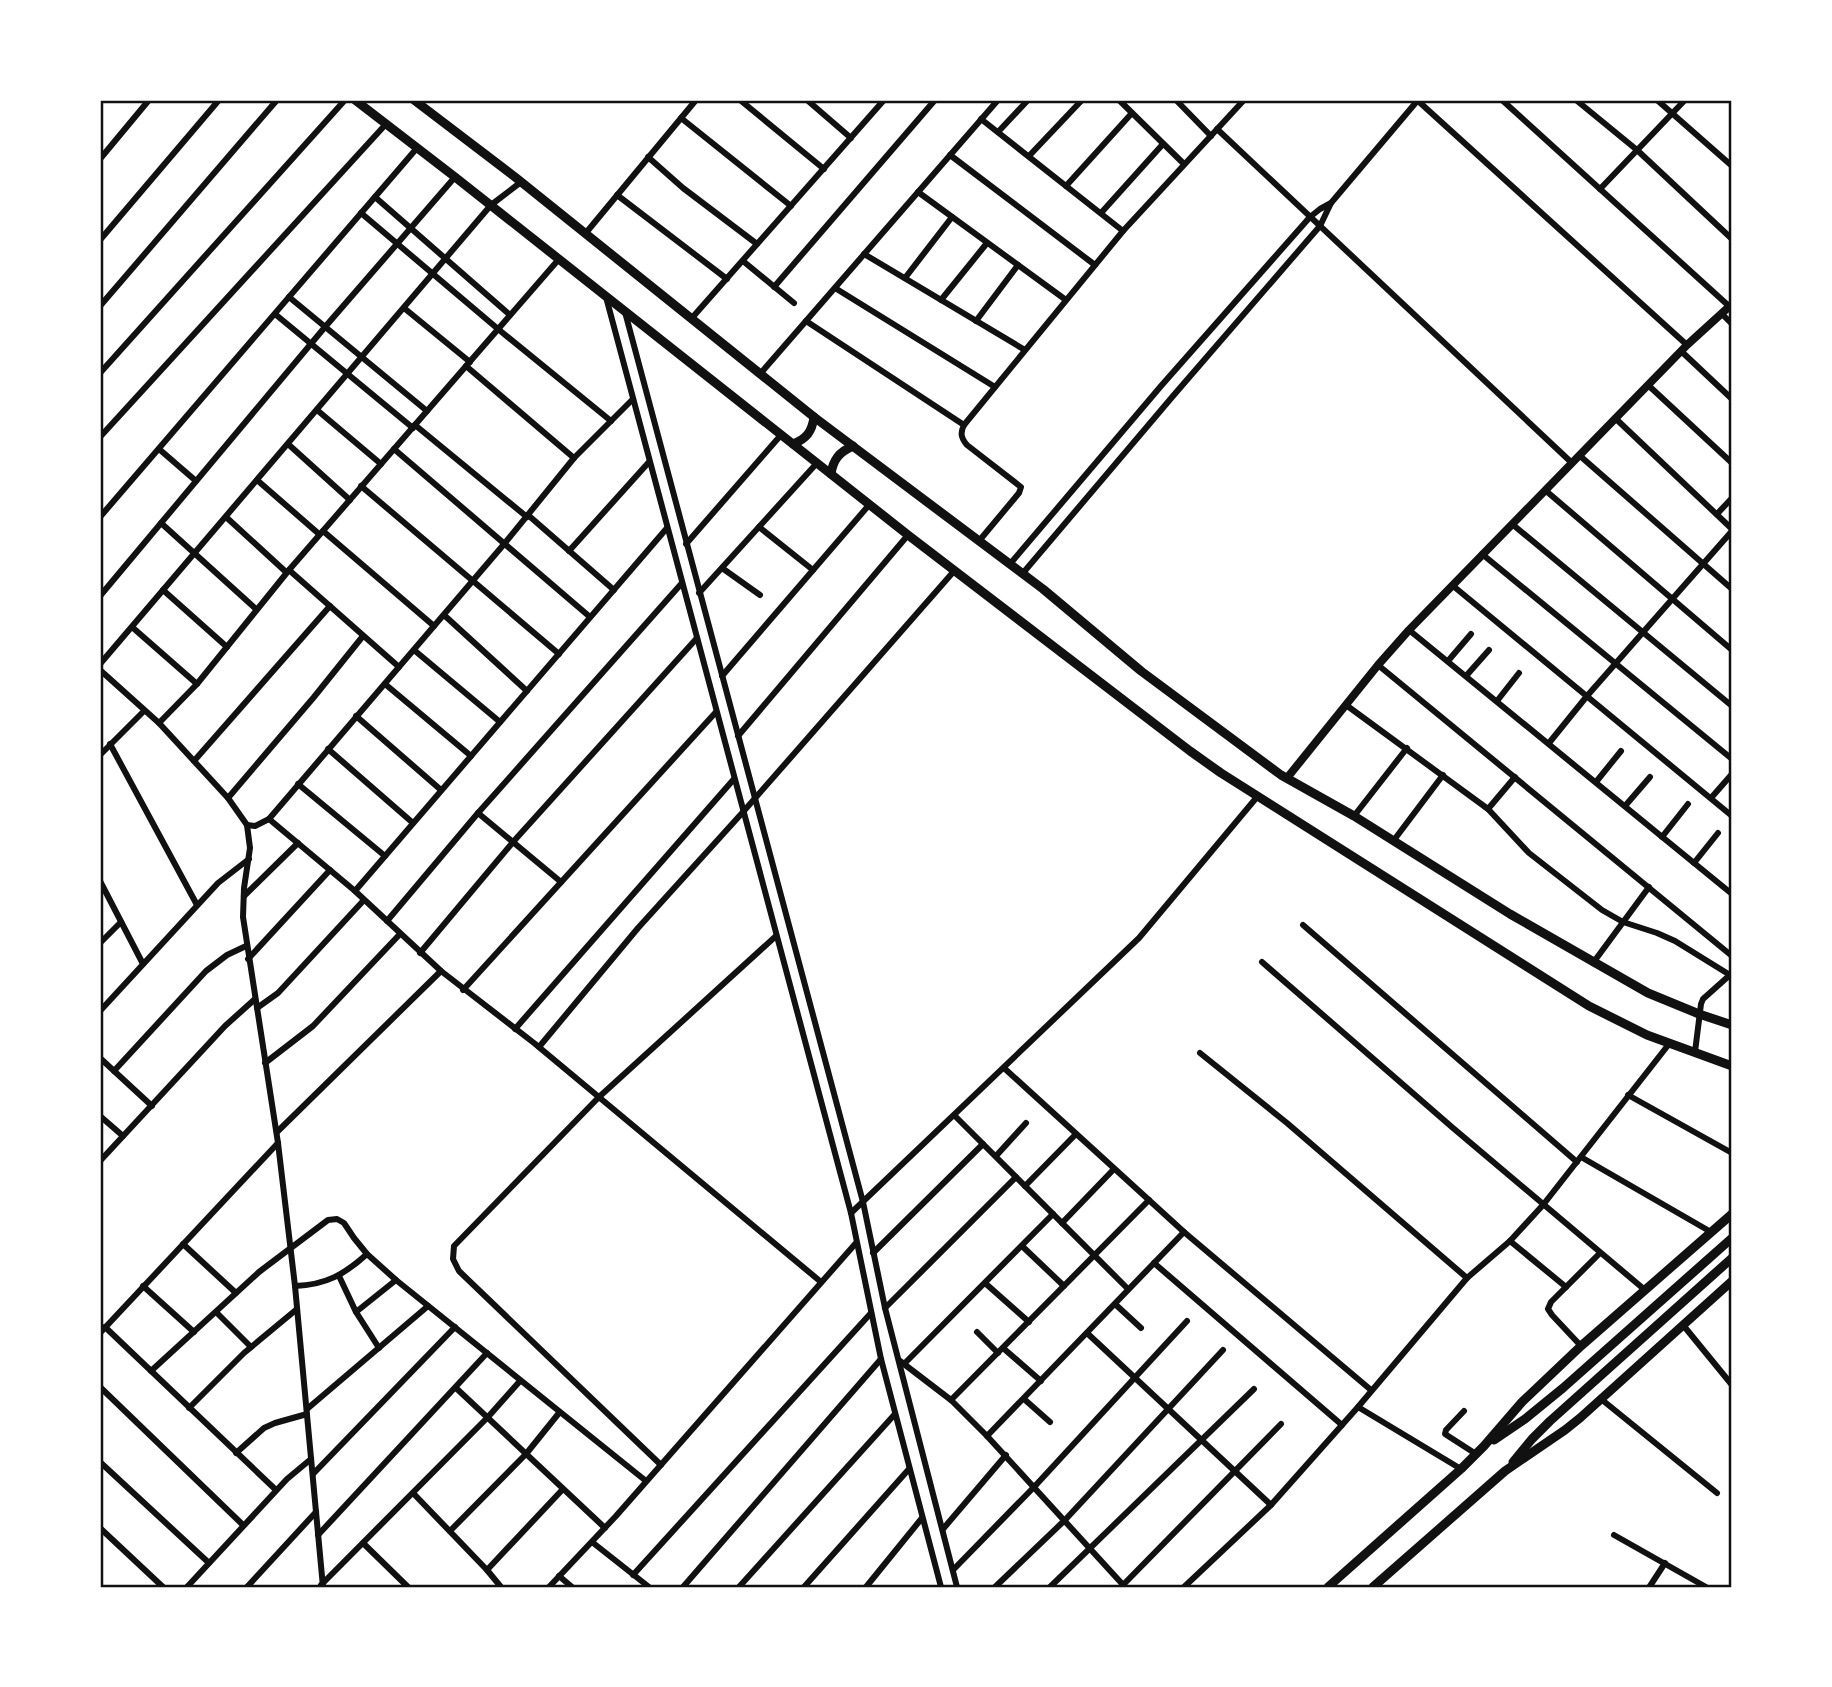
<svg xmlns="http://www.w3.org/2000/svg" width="1832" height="1687" viewBox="0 0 1832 1687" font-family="Mulish,sans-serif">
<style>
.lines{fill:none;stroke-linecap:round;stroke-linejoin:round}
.minor{stroke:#111;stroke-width:6}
.tertiary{stroke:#111;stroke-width:8}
.secondary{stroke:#111;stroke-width:9}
.neatline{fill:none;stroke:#111;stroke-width:2.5}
</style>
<rect width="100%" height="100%" fill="#fff"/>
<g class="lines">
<g class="minor">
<polyline points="740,100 824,169"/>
<polyline points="807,100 851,138"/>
<polyline points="1119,100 1184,164"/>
<polyline points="1176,100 1211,136"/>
<polyline points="1417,100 1687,345"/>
<polyline points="1502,100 1730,307"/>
<polyline points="1576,100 1637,150 1732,239"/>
<polyline points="1657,100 1732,166"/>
<polyline points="681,118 791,206"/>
<polyline points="981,119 1123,231"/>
<polyline points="1217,129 1572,463"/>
<polyline points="998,132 1028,100"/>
<polyline points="950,155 1095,265"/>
<polyline points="1029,156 1082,100"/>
<polyline points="648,157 683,188 757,244"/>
<polyline points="100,159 149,100"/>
<polyline points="1066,186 1132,113"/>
<polyline points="1600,189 1685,100"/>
<polyline points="918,192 1066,300"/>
<polyline points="617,195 727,279"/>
<polyline points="375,197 510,315"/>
<polyline points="361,213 498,329 611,421"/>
<polyline points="1101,213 1163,144"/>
<polyline points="585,234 696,100"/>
<polyline points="100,240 219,100"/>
<polyline points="864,254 1025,350"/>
<polyline points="743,261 794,303"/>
<polyline points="905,278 952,217"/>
<polyline points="774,287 935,100"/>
<polyline points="835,288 995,387"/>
<polyline points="289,297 427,411"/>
<polyline points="606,297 851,1213 881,1359 941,1587"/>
<polyline points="941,300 987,243"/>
<polyline points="100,306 277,100"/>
<polyline points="404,308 470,362"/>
<polyline points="625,312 863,1202 885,1308 957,1587"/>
<polyline points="275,314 413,428"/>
<polyline points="1722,314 1732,324"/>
<polyline points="691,319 884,100"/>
<polyline points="806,321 964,425"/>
<polyline points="976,321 1018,265"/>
<polyline points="1681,351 1732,399"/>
<polyline points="466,366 574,458"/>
<polyline points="100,373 345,100"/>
<polyline points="760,374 998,100"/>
<polyline points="1648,385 1732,463"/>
<polyline points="317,410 381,464"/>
<polyline points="1615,418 1732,529"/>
<polyline points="415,425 527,517"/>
<polyline points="100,437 386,124"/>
<polyline points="288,444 350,500"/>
<polyline points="159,449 196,481"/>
<polyline points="394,449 590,617"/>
<polyline points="1579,455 1732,589"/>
<polyline points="257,480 319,534"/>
<polyline points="361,486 559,654"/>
<polyline points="1545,490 1732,650"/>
<polyline points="1717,514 1732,498"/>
<polyline points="528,515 614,590"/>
<polyline points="100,517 417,148"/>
<polyline points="226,517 286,572"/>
<polyline points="161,523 256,609"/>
<polyline points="1512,524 1732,706"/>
<polyline points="759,527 813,570"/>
<polyline points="323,531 434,626"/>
<path d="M979,541L1019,493L1021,487L967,445C961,438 960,433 964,425L1123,231L1244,100"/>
<polyline points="686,544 781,435"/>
<polyline points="569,551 649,462"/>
<polyline points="1482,554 1732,759"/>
<polyline points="1010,564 1161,386 1310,217 1320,209 1331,203"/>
<polyline points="722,568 760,595"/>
<polyline points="289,570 399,667"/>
<polyline points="1023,573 1173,396 1320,226 1331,203 1418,100"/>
<polyline points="1452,585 1732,816"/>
<polyline points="163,590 227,647"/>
<polyline points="699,593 817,463"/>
<polyline points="100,596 325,327 455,177"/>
<polyline points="444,615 527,691"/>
<polyline points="132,627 197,684"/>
<polyline points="1409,630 1732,894"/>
<polyline points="414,650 500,722"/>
<polyline points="1448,661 1471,634"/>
<polyline points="100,664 491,205 521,182"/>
<polyline points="1378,665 1732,956"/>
<polyline points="100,670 159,723 228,798 247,825 250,848 244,888 243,917 278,1143 295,1286 323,1587"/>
<polyline points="722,676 869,505"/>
<polyline points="1466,676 1489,650"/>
<polyline points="385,684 471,756"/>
<polyline points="1497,701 1519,673"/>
<polyline points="1346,705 1488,809 1529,853 1602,910 1623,922 1657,933 1675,941 1730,975"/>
<polyline points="356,716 441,790"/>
<polyline points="159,723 197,684 289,570 559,259"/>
<polyline points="738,736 908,535"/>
<polyline points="1549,743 1587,696 1732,531"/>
<polyline points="110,744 197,905"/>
<polyline points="328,749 413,823"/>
<polyline points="100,755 144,711"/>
<polyline points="194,761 330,606"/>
<polyline points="1596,782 1621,751"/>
<polyline points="298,784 385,856"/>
<polyline points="228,798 314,697 363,636"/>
<polyline points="1711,798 1732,774"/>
<polyline points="1625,806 1650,777"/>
<polyline points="1488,809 1515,777"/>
<polyline points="478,813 561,882"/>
<polyline points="1354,816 1407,748"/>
<polyline points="269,819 355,891 441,971 534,1043 821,1282"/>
<polyline points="247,825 255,826 269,819 505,543 574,458 633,399"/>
<polyline points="1662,837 1688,804"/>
<polyline points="1394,840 1443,775"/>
<polyline points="1694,863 1718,833"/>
<polyline points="100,881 143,964"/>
<polyline points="355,891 667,528"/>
<polyline points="244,896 298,843"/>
<polyline points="387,921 478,813 682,583"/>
<polyline points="1303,925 1577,1162"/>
<polyline points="100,943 121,922"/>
<polyline points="420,953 513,842 697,638"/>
<polyline points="248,959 330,870"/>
<polyline points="1262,962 1453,1128 1645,1290"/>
<polyline points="1593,963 1649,887"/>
<polyline points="463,990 716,712"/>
<polyline points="257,1008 278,993 364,900"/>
<polyline points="100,1011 218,883 249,859"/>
<polyline points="515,1029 734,779"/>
<polyline points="539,1047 638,928 743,812 955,570"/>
<polyline points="1695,1052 1701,1004 1703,999 1731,974"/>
<polyline points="1200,1053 1287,1123 1467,1278"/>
<polyline points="100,1058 152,1106"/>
<polyline points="265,1063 313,1026 400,934"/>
<polyline points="1004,1068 1184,1232 1371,1390"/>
<polyline points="114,1071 206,971 227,955 246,946"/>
<polyline points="1628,1095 1732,1153"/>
<polyline points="100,1116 123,1136"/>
<polyline points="955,1116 1128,1289"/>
<polyline points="277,1132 441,971"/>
<polyline points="996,1156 1026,1123"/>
<polyline points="1581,1157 1711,1232"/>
<polyline points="100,1161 225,1026 255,999"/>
<polyline points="1025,1186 1076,1134"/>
<polyline points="851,1213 1139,938 1257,797"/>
<polyline points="1062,1223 1114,1169"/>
<polyline points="1510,1241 1566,1287"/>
<polyline points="183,1244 236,1293"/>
<polyline points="1022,1246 1064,1286"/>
<polyline points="873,1253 983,1144"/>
<polyline points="1154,1263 1342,1425"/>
<polyline points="339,1276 356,1312 379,1348"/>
<polyline points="985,1283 1029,1322"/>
<polyline points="143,1286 194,1332"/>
<path d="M295,1286C326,1285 345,1274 367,1254"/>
<polyline points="1115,1304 1141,1328"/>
<polyline points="885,1308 1016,1177"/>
<polyline points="216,1312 251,1347"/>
<polyline points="356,1312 396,1280"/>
<polyline points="1683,1325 1732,1385"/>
<polyline points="105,1327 276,1490"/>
<polyline points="977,1332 998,1353"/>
<polyline points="100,1333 278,1143"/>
<polyline points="1087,1333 1271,1505"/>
<polyline points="1581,1346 1552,1315 1548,1309 1551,1302 1600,1253"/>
<polyline points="1003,1348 1041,1381"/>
<polyline points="900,1361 951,1400 987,1436 1125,1587"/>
<polyline points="904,1364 1053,1214"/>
<polyline points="151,1371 259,1272 328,1220 337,1219 344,1223 354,1238 367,1254 396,1280 646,1481"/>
<polyline points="100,1387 243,1525"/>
<polyline points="456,1388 605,1528"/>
<polyline points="1024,1399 1050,1422"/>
<polyline points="1601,1399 1717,1493"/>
<polyline points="951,1400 1149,1200"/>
<polyline points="1358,1407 1461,1469"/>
<polyline points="189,1408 244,1353 297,1309"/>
<polyline points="307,1409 428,1306"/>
<polyline points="1464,1411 1446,1430 1445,1434 1476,1454"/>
<polyline points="987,1436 1184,1232"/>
<polyline points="236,1453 264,1428 275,1423 307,1414"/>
<polyline points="100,1462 209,1563"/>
<polyline points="661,1465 459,1271 453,1259 454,1246 599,1097 776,936"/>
<polyline points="313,1474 455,1327"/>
<polyline points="413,1493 487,1570 501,1587"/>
<polyline points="100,1528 163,1587"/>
<polyline points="943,1529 1006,1455"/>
<polyline points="450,1531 526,1454 559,1413"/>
<polyline points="318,1535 487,1353"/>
<polyline points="1614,1535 1706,1587"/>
<polyline points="592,1542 649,1587"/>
<polyline points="363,1543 408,1587"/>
<polyline points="487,1570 563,1489"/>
<polyline points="953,1570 1035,1486 1187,1321"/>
<polyline points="633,1575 871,1313"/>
<polyline points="559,1576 572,1587"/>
<polyline points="321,1585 488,1417 520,1381"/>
<polyline points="1123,1585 1281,1424"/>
<polyline points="1650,1586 1665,1563"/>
<polyline points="187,1587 287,1479 311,1459"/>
<polyline points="247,1587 316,1512"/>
<polyline points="549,1587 616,1516 856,1243"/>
<polyline points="683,1587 881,1359"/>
<polyline points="739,1587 895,1414"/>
<polyline points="804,1587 909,1469"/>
<polyline points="866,1587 922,1518"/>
<polyline points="995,1587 1065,1520 1223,1350"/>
<polyline points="1050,1587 1254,1389"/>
<polyline points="1184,1587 1271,1505 1358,1407 1467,1278 1510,1241 1543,1205 1669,1044"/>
</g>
<polyline class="tertiary" points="1287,778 1378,665 1409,630 1687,345 1732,304"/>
<g class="secondary">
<polyline points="355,100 455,177 908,535 1190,751 1221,773 1589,1006 1647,1035 1732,1066"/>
<polyline points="414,100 515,177 814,417 1043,589 1141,671 1281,775 1354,816 1510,914 1648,993 1699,1014 1732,1025"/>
<path d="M793,444C806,439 812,432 814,417"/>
<path d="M831,474C833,460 839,452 853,446"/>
<polyline points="1494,1440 1525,1419 1563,1388 1732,1238"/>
<polyline points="1513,1462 1532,1439 1550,1421 1732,1258"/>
<polyline points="1328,1587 1461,1469 1484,1446 1522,1402 1581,1346 1732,1214"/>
<polyline points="1373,1587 1505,1471 1565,1430 1580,1418 1732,1281"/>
</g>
</g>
<rect width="1832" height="1687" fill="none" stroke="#ffffff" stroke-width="203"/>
<rect x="102" y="102" width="1628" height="1484" class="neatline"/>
</svg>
